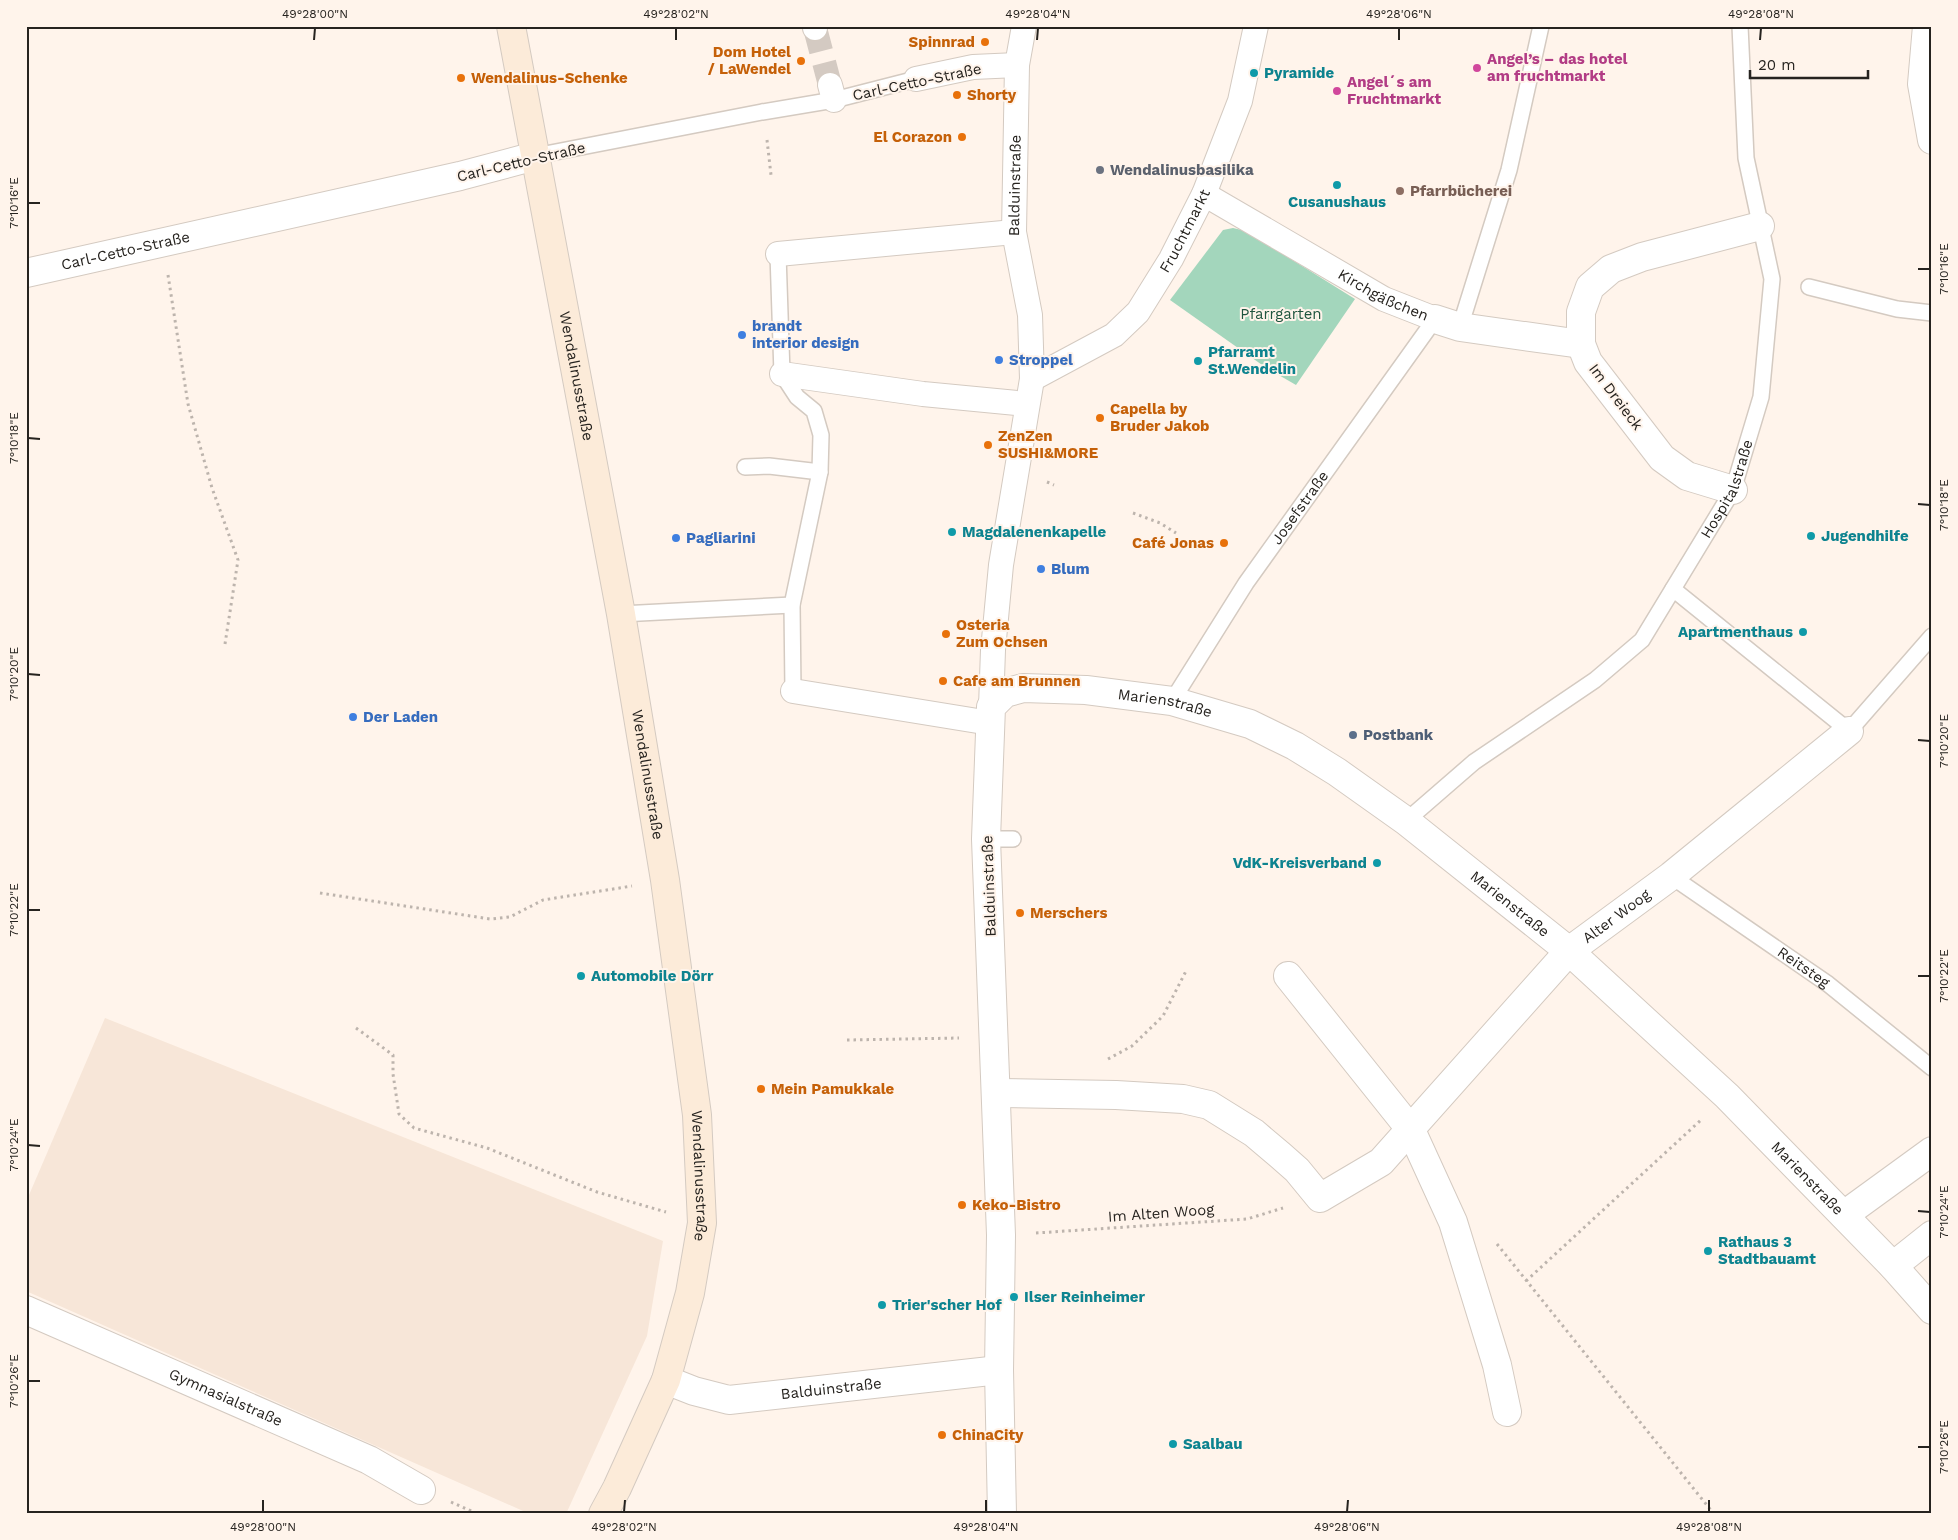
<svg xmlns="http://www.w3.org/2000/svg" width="1958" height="1540" viewBox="0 0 1958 1540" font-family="'Work Sans',sans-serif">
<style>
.built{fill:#f7e6d8}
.green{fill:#a3d6bc}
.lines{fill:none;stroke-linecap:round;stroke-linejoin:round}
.pedestrian-tunnel{stroke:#d4cac2;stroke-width:24;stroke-dasharray:24 12;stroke-linecap:butt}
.service-casing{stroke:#d4cac1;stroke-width:18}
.pedestrian-casing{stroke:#d4cac1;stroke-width:26}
.minor-casing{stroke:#d4cac1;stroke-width:30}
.secondary-casing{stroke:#d4cac1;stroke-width:30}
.path{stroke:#bdb4ad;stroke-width:3;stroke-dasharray:2.5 4;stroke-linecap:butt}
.service{stroke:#fff;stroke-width:15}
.pedestrian{stroke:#fff;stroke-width:24}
.minor{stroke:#fff;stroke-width:28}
.secondary{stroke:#fcebd9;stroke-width:28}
.ticks{fill:none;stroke:#26231f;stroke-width:2}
.food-dot{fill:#e8710a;stroke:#fff4eb;stroke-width:2}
.hotel-dot{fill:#d1479c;stroke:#fff4eb;stroke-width:2}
.culture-dot{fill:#0f9aa8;stroke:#fff4eb;stroke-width:2}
.worship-dot{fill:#6b7280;stroke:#fff4eb;stroke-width:2}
.education-dot{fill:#8d6e63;stroke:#fff4eb;stroke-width:2}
.shop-dot{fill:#3f7fe0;stroke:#fff4eb;stroke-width:2}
.service-dot{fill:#5c6f8a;stroke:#fff4eb;stroke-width:2}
.labels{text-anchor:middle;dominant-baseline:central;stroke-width:4;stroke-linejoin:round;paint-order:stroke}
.food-label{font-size:15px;font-weight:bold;fill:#c56008;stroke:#fff4eb;text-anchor:start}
.hotel-label{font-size:15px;font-weight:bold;fill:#b23c85;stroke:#fff4eb;text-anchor:start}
.culture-label{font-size:15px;font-weight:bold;fill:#0d838f;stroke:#fff4eb;text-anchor:start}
.street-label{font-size:15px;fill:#26231f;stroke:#fff4eb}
.worship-label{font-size:15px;font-weight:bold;fill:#5b616d;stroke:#fff4eb;text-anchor:start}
.education-label{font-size:15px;font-weight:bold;fill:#785e54;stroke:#fff4eb;text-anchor:start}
.park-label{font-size:15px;fill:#1f543e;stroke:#fff4eb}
.shop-label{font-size:15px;font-weight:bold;fill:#366cbe;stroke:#fff4eb;text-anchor:start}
.service-label{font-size:15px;font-weight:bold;fill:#4e5e75;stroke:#fff4eb;text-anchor:start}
.neatline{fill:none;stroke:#26231f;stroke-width:2}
.ticks-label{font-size:12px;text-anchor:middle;fill:#26231f}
</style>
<rect width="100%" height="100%" fill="#fff4eb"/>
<polygon class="built" points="105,1018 663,1241 647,1336 566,1514 530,1514 26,1291 26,1202"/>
<polygon class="green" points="1233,228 1246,231 1355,299 1296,385 1265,367 1170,300 1223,230"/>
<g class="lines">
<polyline class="pedestrian-tunnel" points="815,28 830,85"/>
<defs>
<g id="service">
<polyline points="535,156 762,112 834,100 916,79"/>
<polyline points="778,254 782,374 797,397 814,411 821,435 820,472 792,605 793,691"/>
<polyline points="1809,287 1897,309 1932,313"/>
<polyline points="1460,327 1509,170 1541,26"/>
<polyline points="745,467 769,466 820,472"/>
<polyline points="1673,589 1849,731 1932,636"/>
<polyline points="621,614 792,605"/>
<path id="s1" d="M1172,701L1246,583L1435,319"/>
<path id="s2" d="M1406,821L1474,762L1595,680L1642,640L1733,490L1761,397L1772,279L1746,158L1740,26"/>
<polyline points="986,839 1013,839"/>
<path id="s3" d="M1671,876L1828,984L1932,1068"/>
</g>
<g id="pedestrian">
<polyline points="815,26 815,28"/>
<polyline points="916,79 973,67 1017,65"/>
<polyline points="830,85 834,100"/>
<path id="s4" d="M1204,194L1384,299L1435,319"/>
<polyline points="778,254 1014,232"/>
<polyline points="782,374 923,394 1027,404"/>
<path id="s5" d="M1032,379L1114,335L1138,312L1171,259L1204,194L1240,101L1256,26"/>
<polyline points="793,691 990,723"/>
<path id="s6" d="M991,707L993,650L1001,565L1032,379L1030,315L1014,232L1017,65L1024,26"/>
</g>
<g id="minor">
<polyline points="1927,26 1922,84 1932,140"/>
<path id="s7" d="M26,273L460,176L535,156"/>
<polyline points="1435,319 1460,327 1581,344"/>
<polyline points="1733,490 1687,476 1662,458 1588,362 1581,344 1581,312 1590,287 1611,269 1642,257 1760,226"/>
<polyline points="1288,976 1411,1130 1453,1222 1497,1365 1507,1412"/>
<path id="s8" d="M997,1093L1116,1095L1183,1099L1209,1105L1254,1133L1280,1155L1297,1170L1320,1198L1381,1162L1569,951L1671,876L1849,731"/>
<polyline points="1844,1215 1932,1151"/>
<polyline points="1893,1266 1932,1235"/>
<path id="s9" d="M26,1310L369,1460L421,1490"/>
<path id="s10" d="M666,1380L694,1391L729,1400L999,1370"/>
<path id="s11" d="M1002,1514L999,1370L1001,1235L986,839L991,707L1005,693L1023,688L1086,690L1172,701L1250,724L1295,746L1337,772L1406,821L1569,951L1727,1096L1893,1266L1932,1310"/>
</g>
<g id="secondary">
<path id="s12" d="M511,26L621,614L665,880L697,1115L702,1223L690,1293L666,1380L617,1488L603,1514"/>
</g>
</defs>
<use href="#service" class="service-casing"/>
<use href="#pedestrian" class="pedestrian-casing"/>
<use href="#minor" class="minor-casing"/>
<use href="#secondary" class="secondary-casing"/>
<g class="path">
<polyline points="767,140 771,175"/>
<polyline points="168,275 188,404 212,488 238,560 225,644"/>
<polyline points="1047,482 1054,485"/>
<polyline points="1133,513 1160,523 1176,533"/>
<polyline points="320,893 490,919 510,917 543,900 632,886"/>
<polyline points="356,1028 393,1055 393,1074 399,1114 414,1128 487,1148 597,1192 666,1212"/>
<polyline points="847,1040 959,1038"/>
<polyline points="1108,1059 1132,1046 1163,1016 1186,971"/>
<polyline points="1036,1233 1247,1219 1283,1208"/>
<polyline points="1497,1244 1714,1514"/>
<polyline points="1526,1281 1702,1119"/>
<polyline points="451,1502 478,1514"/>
</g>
<use href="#service" class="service"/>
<use href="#pedestrian" class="pedestrian"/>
<use href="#minor" class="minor"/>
<use href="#secondary" class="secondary"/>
</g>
<path class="ticks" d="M314,40L315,28M676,40V28M1037,40L1038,28M1399,40V28M1760,40L1761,28M28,203H40M1918,269H1930M28,438L40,439M1918,504L1930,505M28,674L40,675M1918,740L1930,741M28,910H40M1918,976H1930M28,1145L40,1146M1918,1211L1930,1212M28,1381H40M1918,1447H1930M263,1512V1500M624,1512L625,1500M986,1512V1500M1347,1512L1348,1500M1709,1512V1500"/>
<g class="food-dot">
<circle cx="985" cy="42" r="5"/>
<circle cx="801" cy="61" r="5"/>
<circle cx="461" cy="78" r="5"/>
<circle cx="957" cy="95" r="5"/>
<circle cx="962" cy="137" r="5"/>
<circle cx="1100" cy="418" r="5"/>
<circle cx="988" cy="445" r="5"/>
<circle cx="1224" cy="543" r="5"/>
<circle cx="946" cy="634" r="5"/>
<circle cx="943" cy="681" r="5"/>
<circle cx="1020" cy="913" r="5"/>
<circle cx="761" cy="1089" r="5"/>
<circle cx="962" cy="1205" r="5"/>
<circle cx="942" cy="1435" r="5"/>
</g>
<g class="hotel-dot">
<circle cx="1477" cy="68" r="5"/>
<circle cx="1337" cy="91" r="5"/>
</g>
<g class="culture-dot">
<circle cx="1254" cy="73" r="5"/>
<circle cx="1337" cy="185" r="5"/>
<circle cx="1198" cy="361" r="5"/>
<circle cx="952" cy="532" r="5"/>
<circle cx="1811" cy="536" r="5"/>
<circle cx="1803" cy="632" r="5"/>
<circle cx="1377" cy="863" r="5"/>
<circle cx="581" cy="976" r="5"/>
<circle cx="1708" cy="1251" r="5"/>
<circle cx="1014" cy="1297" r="5"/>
<circle cx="882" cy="1305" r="5"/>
<circle cx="1173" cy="1444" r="5"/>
</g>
<circle class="worship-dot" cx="1100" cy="170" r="5"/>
<circle class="education-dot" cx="1400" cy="191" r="5"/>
<g class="shop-dot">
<circle cx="742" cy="335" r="5"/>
<circle cx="999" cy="360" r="5"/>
<circle cx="676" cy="538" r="5"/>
<circle cx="1041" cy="569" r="5"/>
<circle cx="353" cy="717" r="5"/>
</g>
<circle class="service-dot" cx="1353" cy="735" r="5"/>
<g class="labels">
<g class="food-label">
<text x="975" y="42" text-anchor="end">Spinnrad</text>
<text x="791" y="52" text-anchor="end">Dom Hotel<tspan x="791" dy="17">/ LaWendel</tspan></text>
<text x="471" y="78">Wendalinus-Schenke</text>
<text x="967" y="95">Shorty</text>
<text x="952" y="137" text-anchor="end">El Corazon</text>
<text x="1110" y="409">Capella by<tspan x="1110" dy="17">Bruder Jakob</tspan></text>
<text x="998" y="436">ZenZen<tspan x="998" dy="17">SUSHI&amp;MORE</tspan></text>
<text x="1214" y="543" text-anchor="end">Café Jonas</text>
<text x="956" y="625">Osteria<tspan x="956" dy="17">Zum Ochsen</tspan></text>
<text x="953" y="681">Cafe am Brunnen</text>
<text x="1030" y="913">Merschers</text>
<text x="771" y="1089">Mein Pamukkale</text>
<text x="972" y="1205">Keko-Bistro</text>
<text x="952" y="1435">ChinaCity</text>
</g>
<g class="hotel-label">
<text x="1487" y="59">Angel’s – das hotel<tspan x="1487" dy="17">am fruchtmarkt</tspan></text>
<text x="1347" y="82">Angel´s am<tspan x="1347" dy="17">Fruchtmarkt</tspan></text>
</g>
<g class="culture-label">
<text x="1264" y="73">Pyramide</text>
<text x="1337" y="202" text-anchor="middle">Cusanushaus</text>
<text x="1208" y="352">Pfarramt<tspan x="1208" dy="17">St.Wendelin</tspan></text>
<text x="962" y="532">Magdalenenkapelle</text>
<text x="1821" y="536">Jugendhilfe</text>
<text x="1793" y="632" text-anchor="end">Apartmenthaus</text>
<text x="1367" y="863" text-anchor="end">VdK-Kreisverband</text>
<text x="591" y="976">Automobile Dörr</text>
<text x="1718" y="1242">Rathaus 3<tspan x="1718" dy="17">Stadtbauamt</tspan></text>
<text x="1024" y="1297">Ilser Reinheimer</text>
<text x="892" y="1305">Trier'scher Hof</text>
<text x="1183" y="1444">Saalbau</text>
</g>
<g class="street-label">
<text transform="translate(917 82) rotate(-12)">Carl-Cetto-Straße</text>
<text transform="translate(521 162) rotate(-13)">Carl-Cetto-Straße</text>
<text stroke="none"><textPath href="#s6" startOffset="526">Balduinstraße</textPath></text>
<text stroke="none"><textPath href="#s5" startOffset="220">Fruchtmarkt</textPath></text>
<text stroke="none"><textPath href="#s7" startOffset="102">Carl-Cetto-Straße</textPath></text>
<text stroke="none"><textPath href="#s4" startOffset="206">Kirchgäßchen</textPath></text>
<text stroke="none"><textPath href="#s12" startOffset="356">Wendalinusstraße</textPath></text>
<text transform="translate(1616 397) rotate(53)">Im Dreieck</text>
<text stroke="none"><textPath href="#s2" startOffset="472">Hospitalstraße</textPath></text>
<text stroke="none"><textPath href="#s1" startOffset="232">Josefstraße</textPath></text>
<text stroke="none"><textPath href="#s11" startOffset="989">Marienstraße</textPath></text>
<text stroke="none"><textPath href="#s12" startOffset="761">Wendalinusstraße</textPath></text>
<text transform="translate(989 886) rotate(-92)">Balduinstraße</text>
<text stroke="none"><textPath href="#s11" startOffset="1394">Marienstraße</textPath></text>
<text stroke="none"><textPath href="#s8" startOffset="771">Alter Woog</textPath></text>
<text stroke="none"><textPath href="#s3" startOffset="161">Reitsteg</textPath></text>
<text stroke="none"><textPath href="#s12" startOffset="1166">Wendalinusstraße</textPath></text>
<text stroke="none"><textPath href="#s11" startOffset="1799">Marienstraße</textPath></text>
<text transform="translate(1161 1213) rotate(-4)">Im Alten Woog</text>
<text stroke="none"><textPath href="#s10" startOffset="169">Balduinstraße</textPath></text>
<text stroke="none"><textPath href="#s9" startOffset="218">Gymnasialstraße</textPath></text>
</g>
<g class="worship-label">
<text x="1110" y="170">Wendalinusbasilika</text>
</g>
<g class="education-label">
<text x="1410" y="191">Pfarrbücherei</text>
</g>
<g class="park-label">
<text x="1281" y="314">Pfarrgarten</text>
</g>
<g class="shop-label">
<text x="752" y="326">brandt<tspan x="752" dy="17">interior design</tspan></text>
<text x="1009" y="360">Stroppel</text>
<text x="686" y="538">Pagliarini</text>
<text x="1051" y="569">Blum</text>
<text x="363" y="717">Der Laden</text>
</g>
<g class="service-label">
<text x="1363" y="735">Postbank</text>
</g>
</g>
<rect width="1958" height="1540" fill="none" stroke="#fff4eb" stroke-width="55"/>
<path d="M1750 70v8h118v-8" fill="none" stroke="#26231f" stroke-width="2.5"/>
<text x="1758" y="70" font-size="15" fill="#26231f" stroke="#fff4eb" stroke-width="4" paint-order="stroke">20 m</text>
<rect x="28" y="28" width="1902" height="1484" class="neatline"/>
<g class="ticks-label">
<text x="315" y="18">49°28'00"N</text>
<text x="676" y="18">49°28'02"N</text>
<text x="1038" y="18">49°28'04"N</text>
<text x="1399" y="18">49°28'06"N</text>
<text x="1761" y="18">49°28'08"N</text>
<text transform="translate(14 203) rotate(-90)" y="4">7°10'16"E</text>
<text transform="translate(1944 269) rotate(-90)" y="4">7°10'16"E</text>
<text transform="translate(14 438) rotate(-90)" y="4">7°10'18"E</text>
<text transform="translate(1944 505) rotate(-90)" y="4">7°10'18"E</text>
<text transform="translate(14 674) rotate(-90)" y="4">7°10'20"E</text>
<text transform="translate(1944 741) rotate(-90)" y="4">7°10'20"E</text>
<text transform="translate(14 910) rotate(-90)" y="4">7°10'22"E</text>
<text transform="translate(1944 976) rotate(-90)" y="4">7°10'22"E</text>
<text transform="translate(14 1145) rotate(-90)" y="4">7°10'24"E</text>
<text transform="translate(1944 1212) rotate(-90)" y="4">7°10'24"E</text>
<text transform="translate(14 1381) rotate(-90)" y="4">7°10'26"E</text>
<text transform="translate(1944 1447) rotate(-90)" y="4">7°10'26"E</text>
<text x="263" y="1531">49°28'00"N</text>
<text x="624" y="1531">49°28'02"N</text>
<text x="986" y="1531">49°28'04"N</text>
<text x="1347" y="1531">49°28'06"N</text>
<text x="1709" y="1531">49°28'08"N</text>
</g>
</svg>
